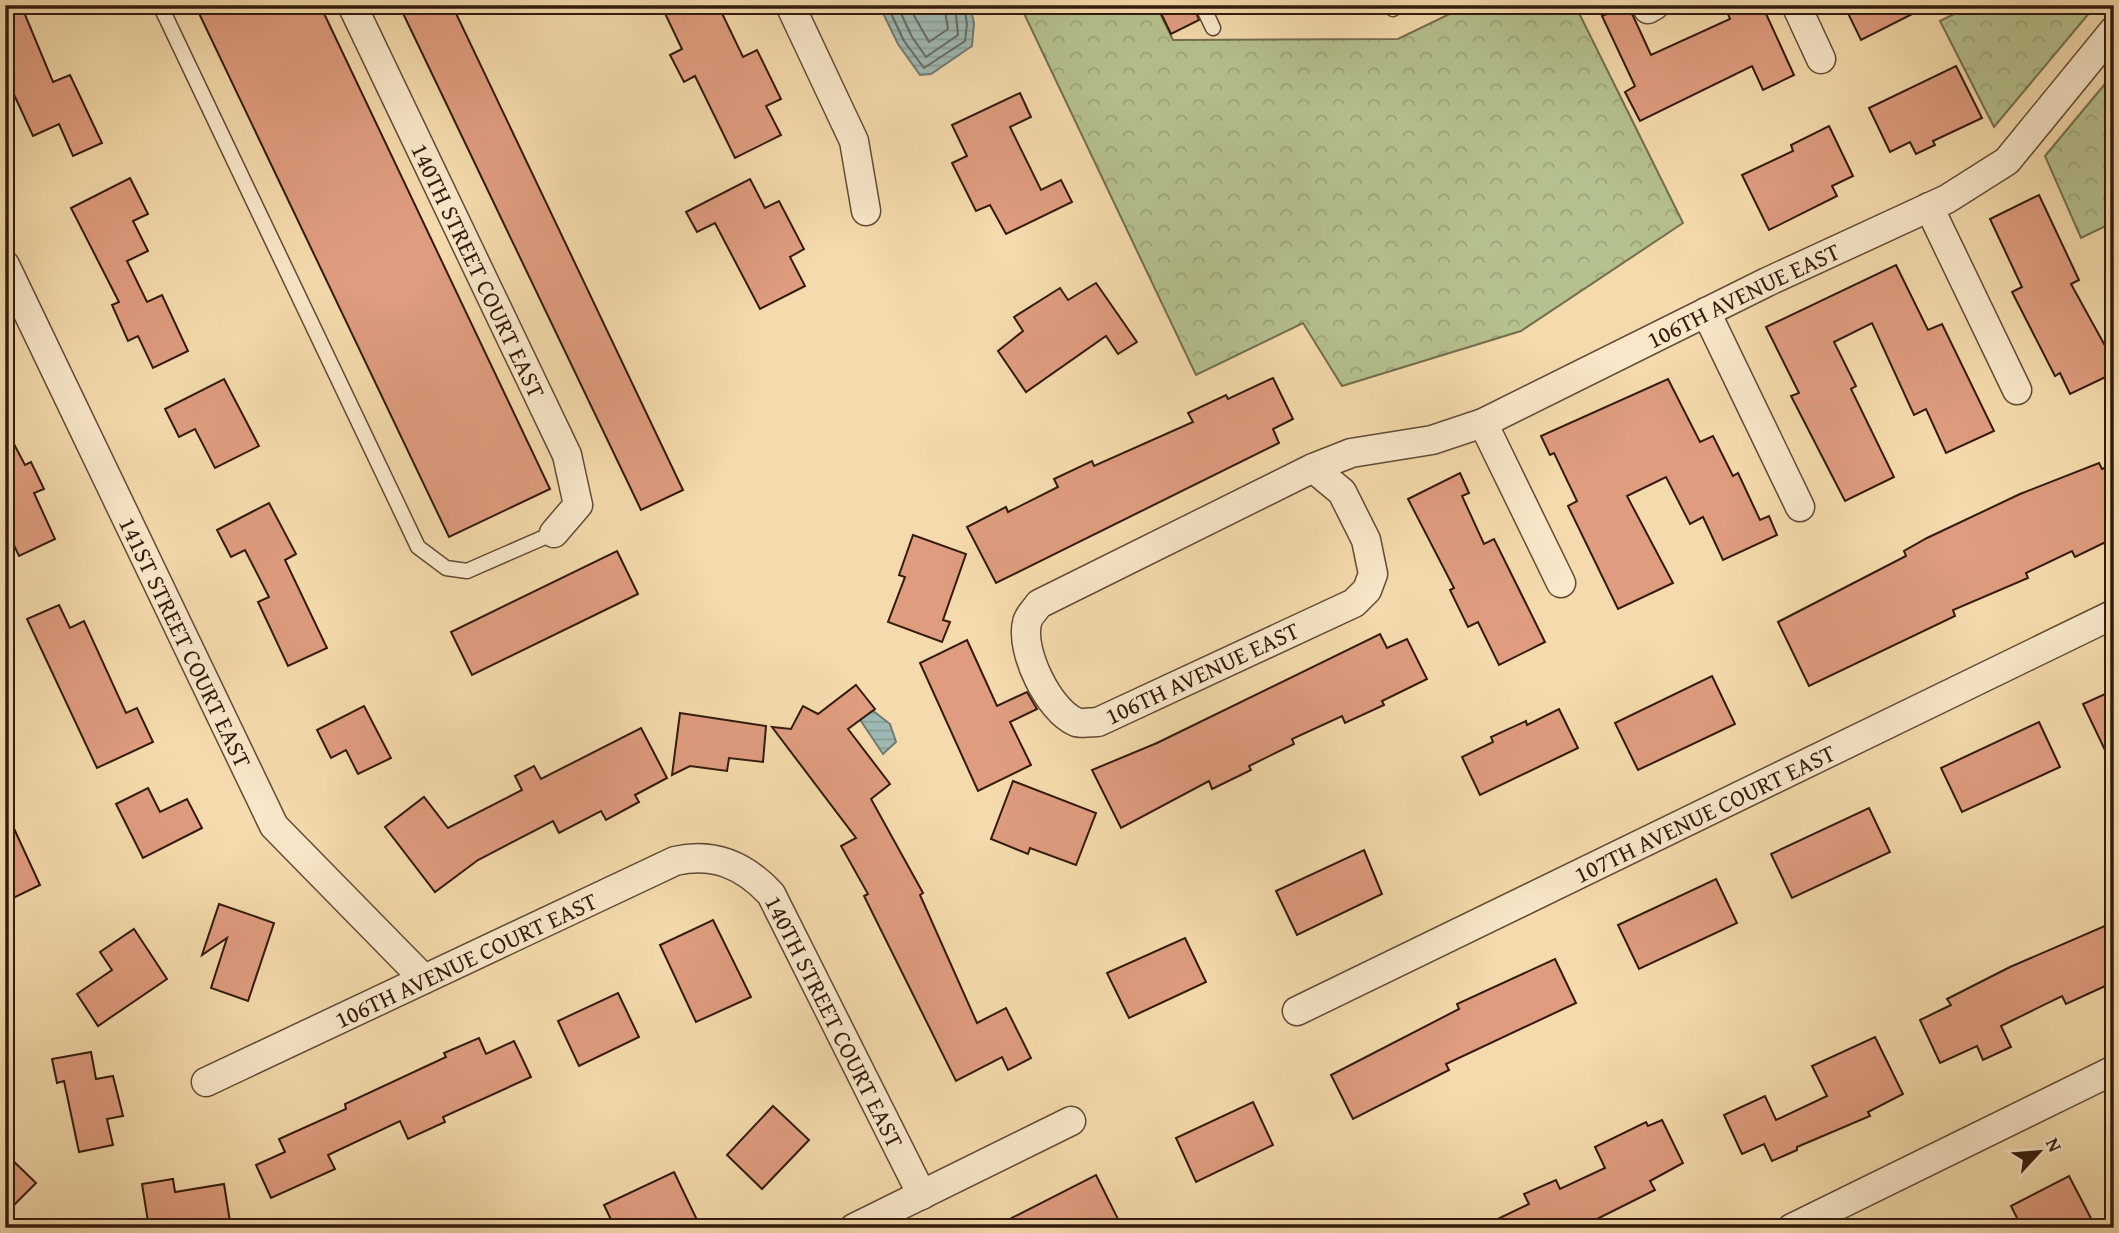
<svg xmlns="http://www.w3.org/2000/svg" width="2119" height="1233" viewBox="0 0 2119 1233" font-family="'Gentium Book Plus',serif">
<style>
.forest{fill:url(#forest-crowns);stroke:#746e4e;stroke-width:2}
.water{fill:url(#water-rules);stroke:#737a71;stroke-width:2}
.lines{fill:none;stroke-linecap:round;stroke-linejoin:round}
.shore{stroke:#686a60;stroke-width:2}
.building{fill:#df9c7f;stroke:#331b0d;stroke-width:2}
.service-casing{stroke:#634b35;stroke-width:17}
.minor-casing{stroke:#634b35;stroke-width:31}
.service{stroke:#f8e7c9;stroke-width:14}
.minor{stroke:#f8e7c9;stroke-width:28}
.labels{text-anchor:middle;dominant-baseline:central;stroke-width:6;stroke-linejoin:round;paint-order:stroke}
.street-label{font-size:24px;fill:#331b0d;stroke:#f8e7c9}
</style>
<defs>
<pattern id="forest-crowns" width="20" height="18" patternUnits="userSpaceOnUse" patternTransform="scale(1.75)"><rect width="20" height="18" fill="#b5c18e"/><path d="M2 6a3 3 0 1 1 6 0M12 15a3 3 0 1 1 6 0" fill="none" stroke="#9ca579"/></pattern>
<pattern id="water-rules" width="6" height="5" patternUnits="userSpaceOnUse" patternTransform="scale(1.75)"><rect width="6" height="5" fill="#9eb9b3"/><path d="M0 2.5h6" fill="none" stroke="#899e99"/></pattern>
</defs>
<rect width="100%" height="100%" fill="#f4daac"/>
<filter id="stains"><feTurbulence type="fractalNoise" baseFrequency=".00286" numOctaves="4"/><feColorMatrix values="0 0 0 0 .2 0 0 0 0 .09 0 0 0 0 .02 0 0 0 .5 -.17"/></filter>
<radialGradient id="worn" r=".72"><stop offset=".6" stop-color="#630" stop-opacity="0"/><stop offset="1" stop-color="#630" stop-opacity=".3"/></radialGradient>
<g class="forest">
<polygon points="1020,5 1156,5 1173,40 1398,39 1468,5 1575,5 1683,223 1521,331 1342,386 1303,323 1196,375"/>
<polygon points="1972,5 2096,5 1994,127 1940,21"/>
<polygon points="2114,73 2114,222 2081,238 2045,156"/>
</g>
<g class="water">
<polygon points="879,5 970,5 974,23 972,46 931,74 920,75 898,44"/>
<polygon points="872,710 890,724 896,742 883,754 859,718"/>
</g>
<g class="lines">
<g class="shore">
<polyline points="887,5 904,41 924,68 965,41 967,24 964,5"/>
<polyline points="897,5 912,37 926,57 958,35 955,5"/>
<polyline points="908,5 929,42 948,29 944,5"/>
</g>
</g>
<g class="building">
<polygon points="5,5 21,5 53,82 70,75 102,143 73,156 59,124 33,136 5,75"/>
<polygon points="195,5 248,5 252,14 271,5 320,5 550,489 449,537"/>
<polygon points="399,5 452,5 683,490 641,510"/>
<polygon points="661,5 718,5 743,57 757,50 781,99 766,106 781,135 735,158 695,76 684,82 670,55 682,49"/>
<polygon points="1157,5 1193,5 1199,20 1171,34"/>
<polygon points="1628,5 1651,55 1730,19 1728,14 1746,5 1762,5 1794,75 1763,90 1752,66 1640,121 1625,92 1635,86 1602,16"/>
<polygon points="1844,5 1930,5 1861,40"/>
<polygon points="1956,66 1982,118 1933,141 1935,145 1916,154 1910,142 1890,152 1869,108"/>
<polygon points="1020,93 1031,117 1010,127 1041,190 1061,180 1072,202 1006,234 990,205 976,211 952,163 967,156 952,125"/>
<polygon points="1829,126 1853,176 1832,186 1837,196 1769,230 1742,175 1793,151 1791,145"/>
<polygon points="130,178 148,214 133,221 148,251 127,261 147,302 162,295 188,351 153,368 138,336 128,341 112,305 119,302 71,208"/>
<polygon points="750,179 765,208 779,201 804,249 790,257 805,286 760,309 715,223 697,232 686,212"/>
<polygon points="2039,195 2079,280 2071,284 2114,362 2114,373 2070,394 2060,373 2055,376 2012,292 2022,287 1990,219"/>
<polygon points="1896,265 1928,330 1942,324 1994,431 1946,453 1926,409 1914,415 1872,323 1834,342 1856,386 1851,389 1894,477 1845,501 1791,396 1799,393 1766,327"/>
<polygon points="1096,283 1137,342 1118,354 1106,336 1026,392 998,351 1023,331 1014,317 1060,288 1068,300"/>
<polygon points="1273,378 1293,419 1273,429 1279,443 996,583 967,527 1006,507 1008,512 1058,487 1054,479 1092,461 1094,466 1193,422 1188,413 1226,395 1228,399"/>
<polygon points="224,379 259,446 215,468 195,429 179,437 165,409"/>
<polygon points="1668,379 1700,442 1713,436 1733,476 1738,473 1760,520 1769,516 1777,535 1723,560 1703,517 1690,524 1666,477 1627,496 1673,583 1618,609 1568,506 1577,501 1554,453 1550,455 1541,436"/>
<polygon points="5,427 25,465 31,462 44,489 34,493 55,539 19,556 5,526"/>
<polygon points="2099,463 2102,469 2114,464 2114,538 2075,557 2072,551 2026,573 2028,578 1953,610 1955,616 1809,686 1778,622 1906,556 1904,551 1927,538 2020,494"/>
<polygon points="1460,473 1469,493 1462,496 1484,544 1494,539 1545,642 1499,665 1478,622 1468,627 1450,590 1454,588 1408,499"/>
<polygon points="269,503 296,554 285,560 327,648 288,666 258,602 269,597 245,550 231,557 217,530"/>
<polygon points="913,535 966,554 943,620 950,622 942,642 888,622 905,577 899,575"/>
<polygon points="617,551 638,594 472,675 451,632"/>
<polygon points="59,605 70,628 84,621 126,713 137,708 153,742 97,768 27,619"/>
<polygon points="1380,634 1387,648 1407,639 1427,679 1382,701 1384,705 1345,723 1342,716 1292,739 1294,744 1249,766 1251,770 1212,789 1209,781 1121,828 1092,770 1157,743"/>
<polygon points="967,640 997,706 1027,692 1037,709 1010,722 1031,765 978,791 920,663"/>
<polygon points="1712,676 1735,724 1638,770 1615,723"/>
<polygon points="856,685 875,709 848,729 890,784 871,799 923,893 920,895 977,1023 1006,1008 1031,1058 1008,1070 1002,1057 956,1081 864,896 868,894 841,846 856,838 772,727 791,729 803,706 818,714"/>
<polygon points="2114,690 2114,769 2083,704"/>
<polygon points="364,706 391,758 358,774 346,750 331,758 317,730"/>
<polygon points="1559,709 1578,748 1480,795 1462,757 1493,742 1491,737 1526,721 1527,725"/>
<polygon points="680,713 766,726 763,762 729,758 727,771 690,766 672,775"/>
<polygon points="2039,722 2060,767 1962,812 1941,768"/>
<polygon points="641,728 667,778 635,795 639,802 606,820 601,811 559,833 553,821 478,860 435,892 385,827 424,797 448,828 522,790 515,776 534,766 541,779"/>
<polygon points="1013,781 1096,813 1076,865 1030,848 1028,854 991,839"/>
<polygon points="148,788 160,812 187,799 202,828 143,858 116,804"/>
<polygon points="1869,808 1890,852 1792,898 1771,854"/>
<polygon points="5,809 40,885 5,902"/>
<polygon points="1364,850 1382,894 1297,935 1276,891"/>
<polygon points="1716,879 1737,923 1639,969 1618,925"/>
<polygon points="219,904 274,923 248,1001 211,988 227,938 202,955"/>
<polygon points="713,920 751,997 696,1022 660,945"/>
<polygon points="2114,922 2114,982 2066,1004 2062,996 2001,1026 2011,1047 1983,1060 1977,1046 1940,1063 1920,1020 1951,1005 1947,999 2010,967"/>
<polygon points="134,929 167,979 98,1026 77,994 112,970 100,952"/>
<polygon points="1185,938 1206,982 1129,1018 1107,973"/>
<polygon points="1555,959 1576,1003 1446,1064 1449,1070 1353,1119 1331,1075 1459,1009 1457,1004"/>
<polygon points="618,993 639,1037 579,1066 558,1021"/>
<polygon points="1875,1037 1903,1094 1868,1112 1870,1116 1797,1147 1797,1150 1772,1161 1764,1144 1742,1154 1724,1115 1765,1096 1776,1120 1827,1096 1812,1066"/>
<polygon points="479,1038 486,1054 514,1041 531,1077 443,1117 445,1122 408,1139 400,1121 328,1155 335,1169 271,1198 256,1165 285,1152 279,1139 346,1109 345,1104 446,1057 444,1053"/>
<polygon points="91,1052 96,1079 113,1076 123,1116 107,1119 113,1145 79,1152 64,1081 57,1083 52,1059"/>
<polygon points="1253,1102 1273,1145 1196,1182 1176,1138"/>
<polygon points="773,1106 809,1140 762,1189 727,1155"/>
<polygon points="1662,1120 1683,1163 1650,1181 1655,1190 1579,1228 1479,1228 1529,1204 1524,1194 1556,1180 1560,1189 1605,1168 1595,1147 1646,1122 1648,1126"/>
<polygon points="5,1153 36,1183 5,1214"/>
<polygon points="674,1172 698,1222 685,1228 615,1228 604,1205"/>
<polygon points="1096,1175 1118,1219 1102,1228 992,1228"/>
<polygon points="2069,1176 2096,1228 2022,1228 2011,1206"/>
<polygon points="173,1179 175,1192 224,1184 231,1228 149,1228 142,1184"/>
</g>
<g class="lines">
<defs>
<g id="service">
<polyline points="160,5 418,547 446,568 467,571 554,533"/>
<polyline points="1202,5 1213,28"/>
<polyline points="1391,5 1393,9"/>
</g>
<g id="minor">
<path id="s1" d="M352,5L567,455L578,505L554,533"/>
<polyline points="790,5 854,141 866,211"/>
<polyline points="1796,5 1821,59"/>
<polyline points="1648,9 1655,5"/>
<polyline points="1929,207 2017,390"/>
<path id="s2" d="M5,265L274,826L424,979"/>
<polyline points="1706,312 1800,507"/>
<polyline points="1483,423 1561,583"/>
<path id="s3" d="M1313,468L1342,492L1366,540L1373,574L1367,590L1354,603L1098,722C1092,722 1082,724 1076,722C1049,711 1020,651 1027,623C1028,616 1035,610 1039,604L1313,468L1351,453L1432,440L1483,423L1767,282L1947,199L2007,161L2114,30"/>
<path id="s4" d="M1297,1011L2114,614"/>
<path id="s5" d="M206,1082L675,861C714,852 744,865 771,894L922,1195"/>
<polyline points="854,1228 1071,1121"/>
<polyline points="1792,1228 2114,1070"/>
</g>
</defs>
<use href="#service" class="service-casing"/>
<use href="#minor" class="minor-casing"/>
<use href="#service" class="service"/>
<use href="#minor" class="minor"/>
</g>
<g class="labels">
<g class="street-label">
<text stroke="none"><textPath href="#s1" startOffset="294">140TH STREET COURT EAST</textPath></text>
<text stroke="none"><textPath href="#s3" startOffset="1377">106TH AVENUE EAST</textPath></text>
<text stroke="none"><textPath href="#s2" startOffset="418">141ST STREET COURT EAST</textPath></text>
<text transform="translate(1202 673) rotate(-25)">106TH AVENUE EAST</text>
<text stroke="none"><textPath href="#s4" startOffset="453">107TH AVENUE COURT EAST</textPath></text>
<text stroke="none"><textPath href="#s5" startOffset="287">106TH AVENUE COURT EAST</textPath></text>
<text stroke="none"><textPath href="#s5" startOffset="768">140TH STREET COURT EAST</textPath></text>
</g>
</g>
<rect width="2119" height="1233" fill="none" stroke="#f4daac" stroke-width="28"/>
<rect x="7" y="7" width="2105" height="1219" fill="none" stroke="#331b0d" stroke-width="3.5"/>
<rect x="14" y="14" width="2091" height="1205" fill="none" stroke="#331b0d" stroke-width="2"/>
<g transform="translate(2039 1152) rotate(64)" stroke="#f8e7c9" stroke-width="5" paint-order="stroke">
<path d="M0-5L12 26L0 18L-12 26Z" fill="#331b0d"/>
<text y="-10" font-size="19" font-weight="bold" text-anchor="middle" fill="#331b0d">N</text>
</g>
<rect width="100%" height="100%" filter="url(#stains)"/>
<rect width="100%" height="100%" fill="url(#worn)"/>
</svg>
